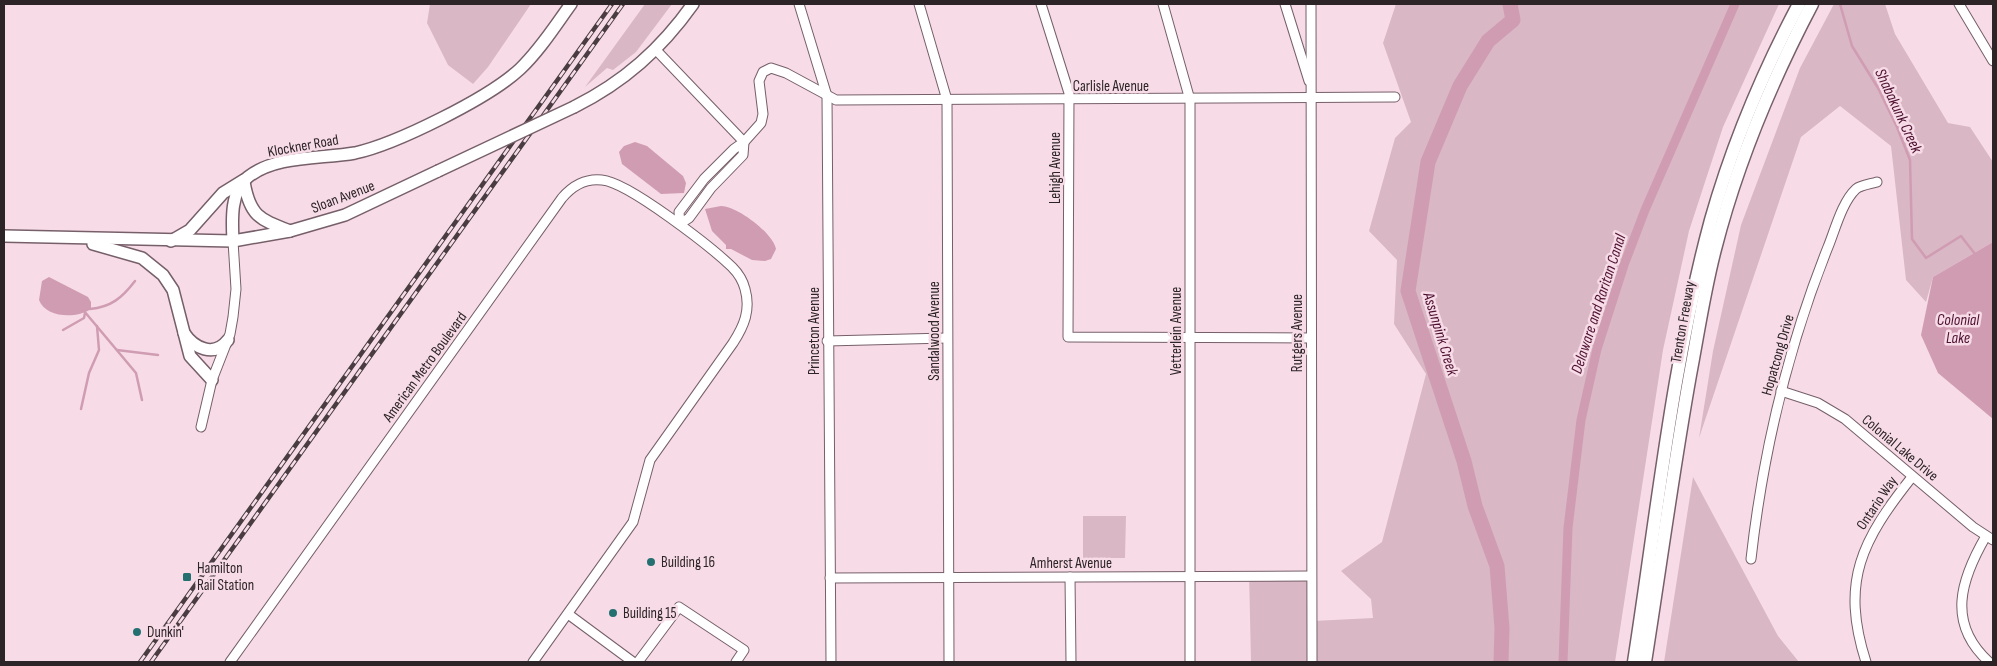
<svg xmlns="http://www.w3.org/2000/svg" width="1997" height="666" viewBox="0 0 1997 666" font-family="'Sofia Sans Condensed',sans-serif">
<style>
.green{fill:#dab7c5}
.water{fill:#d09cb2}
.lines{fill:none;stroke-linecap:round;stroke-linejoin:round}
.stream{stroke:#d09cb2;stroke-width:2.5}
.canal{stroke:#d09cb2;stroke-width:9}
.river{stroke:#d09cb2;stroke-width:15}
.minor-casing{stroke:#765f69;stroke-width:11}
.major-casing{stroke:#765f69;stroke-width:14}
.highway-casing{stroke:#765f69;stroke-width:15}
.minor{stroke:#fff;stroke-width:9}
.major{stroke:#fff;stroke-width:11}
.highway{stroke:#fff;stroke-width:12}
.rail-casing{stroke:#493d41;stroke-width:4.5}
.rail{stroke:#f7dce7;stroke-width:2.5;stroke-dasharray:8;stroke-linecap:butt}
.major-bridge-casing{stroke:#765f69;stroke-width:14;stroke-linecap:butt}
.major-bridge{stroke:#fff;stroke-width:11}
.poi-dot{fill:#246f70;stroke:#f7dce7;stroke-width:2}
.labels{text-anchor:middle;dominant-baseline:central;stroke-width:5;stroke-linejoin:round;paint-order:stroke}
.street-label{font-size:15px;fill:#2d2427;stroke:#f7dce7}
.poi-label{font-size:15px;fill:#2d2427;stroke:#f7dce7;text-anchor:start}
.water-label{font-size:16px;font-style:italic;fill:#4d1031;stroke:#f7dce7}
</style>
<rect width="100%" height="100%" fill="#f7dce7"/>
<g class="green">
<polygon points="430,4 531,4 488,67 473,84 448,65 427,23"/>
<polygon points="645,4 672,4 636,52 613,70 607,68 585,87"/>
<polygon points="1396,4 1779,4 1723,127 1689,231 1663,350 1615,662 1251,662 1249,572 1312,572 1313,621 1373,618 1371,599 1341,571 1382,542 1426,374 1394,324 1397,260 1369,231 1395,138 1411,122 1383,43"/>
<polygon points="1834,4 1885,4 1895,34 1948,123 1970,127 1993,162 1993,242 1933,277 1926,302 1906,280 1891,146 1840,106 1801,137 1699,438 1713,351 1741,225 1800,68"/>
<polygon points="1693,477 1778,636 1799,662 1664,662"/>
<polygon points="1083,516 1126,516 1125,558 1083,558"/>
</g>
<g class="water">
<polygon points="635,142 647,146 683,176 686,183 684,193 661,194 622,164 619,152 624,146"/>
<path d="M721,206C737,206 773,233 776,249L771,259L765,261L752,260L731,249H726V245L712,231L705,209Z"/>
<polygon points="1993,242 1993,419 1938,373 1921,335 1933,277"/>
<path d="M49,277L88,297L91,302V309C76,319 46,318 39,300L42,281Z"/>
</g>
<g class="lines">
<g class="stream">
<polyline points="1840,4 1852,46 1878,88 1897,127 1910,160 1912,239 1926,258 1961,236 1975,254"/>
<path d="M90,309C111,307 122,298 135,281"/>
<polyline points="84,311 136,373 142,400"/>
<polyline points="63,330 84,318 85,313"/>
<polyline points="117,350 158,355"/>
<polyline points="81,409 89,373 99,350 97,326"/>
</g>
<polyline class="canal" points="1563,662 1568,528 1581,420 1597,349 1624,265 1645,210 1735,4"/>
<polyline class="river" points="1501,662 1502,628 1497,566 1475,506 1464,461 1408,291 1428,162 1460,86 1488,41 1513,20 1510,4"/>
<defs>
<g id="minor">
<polyline points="799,4 827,96 831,662"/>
<polyline points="919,4 947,100 949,662"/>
<polyline points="1041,4 1069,93 1068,337 1311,338"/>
<polyline points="1163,4 1190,100 1190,662"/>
<polyline points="1285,4 1309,81"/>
<polyline points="1311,4 1312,662"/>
<polyline points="1959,4 1993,61"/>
<polyline points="656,50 744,142"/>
<polyline points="680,224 679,212 704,179 734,149 744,142 761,123 763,114 759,81 763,72 771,68 786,73 836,100 1395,97"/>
<polyline points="680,224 689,218 711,188 743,155 744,142"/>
<polyline points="827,341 947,338"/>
<polyline points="1781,391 1818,403 1845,419 1973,527 1993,540"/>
<polyline points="201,427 212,380 230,334 233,317 236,289 233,241"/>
<path d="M1986,536C1961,579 1946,623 1989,662"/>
<path d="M1751,559C1763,452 1788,347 1828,247C1835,230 1842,202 1856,189C1861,185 1871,184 1877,182"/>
<polyline points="1070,577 1071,662"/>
<polyline points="830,578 1311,576"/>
<polyline points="568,614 633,662"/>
<path d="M230,662L562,198C572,186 586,178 602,180C628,182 711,247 732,267C738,273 743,281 745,289C751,310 744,326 733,343L650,460L633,522L533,662"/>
<polyline points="638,662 679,607 744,650 736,662"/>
<path d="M1866,662C1840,581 1862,540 1912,477"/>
</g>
<g id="major">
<path d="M574,107C624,82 661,49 693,4"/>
<path d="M244,182C250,216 259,219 290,231"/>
<polyline points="4,236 233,241 290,231 345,215 438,171"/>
<polyline points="171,241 190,230 223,193 244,180"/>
<path d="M233,241C232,221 230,191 248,177C276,155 321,159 355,153C396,144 489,98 520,69C540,50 555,26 571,4"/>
<polyline points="93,244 142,258 163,275 173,290 190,356 212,380"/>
<path d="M184,333C194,348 214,358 228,340"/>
</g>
<g id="highway">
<path d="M1634,662C1657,515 1672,364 1711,220C1732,146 1763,72 1799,4"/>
<path d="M1645,662C1660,567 1673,470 1690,375C1698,333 1704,291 1715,249C1737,163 1771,82 1812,4"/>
</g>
</defs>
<use href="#minor" class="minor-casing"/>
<use href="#major" class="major-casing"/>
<use href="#highway" class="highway-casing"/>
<use href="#minor" class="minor"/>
<use href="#major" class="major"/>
<use href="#highway" class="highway"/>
<defs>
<g id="rail">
<polyline points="140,662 612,4"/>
<polyline points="151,662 623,4"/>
</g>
</defs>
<use href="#rail" class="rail-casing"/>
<use href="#rail" class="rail"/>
<defs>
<polyline id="major-bridge" points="438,171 574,107"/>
</defs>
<use href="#major-bridge" class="major-bridge-casing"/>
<use href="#major-bridge" class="major-bridge"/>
</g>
<g class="poi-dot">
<circle cx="651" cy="562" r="5"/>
<rect x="182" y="572" width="10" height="10" rx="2.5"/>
<circle cx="613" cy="613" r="5"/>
<circle cx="137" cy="632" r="5"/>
</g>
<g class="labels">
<g class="street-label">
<text x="1111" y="86">Carlisle Avenue</text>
<text transform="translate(303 146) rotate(-10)">Klockner Road</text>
<text transform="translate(1055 168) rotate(-90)">Lehigh Avenue</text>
<text transform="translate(343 197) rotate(-21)">Sloan Avenue</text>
<text transform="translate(1683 322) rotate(-80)">Trenton Freeway</text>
<text transform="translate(814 331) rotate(-90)">Princeton Avenue</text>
<text transform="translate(934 331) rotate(-90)">Sandalwood Avenue</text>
<text transform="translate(1176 331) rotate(-90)">Vetterlein Avenue</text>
<text transform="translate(1297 333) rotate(-90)">Rutgers Avenue</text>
<text transform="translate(1778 355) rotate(-74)">Hopatcong Drive</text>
<text transform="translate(425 367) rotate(-54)">American Metro Boulevard</text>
<text transform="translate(1900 448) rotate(40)">Colonial Lake Drive</text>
<text transform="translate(1877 503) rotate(-56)">Ontario Way</text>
<text x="1071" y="563">Amherst Avenue</text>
</g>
<g class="poi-label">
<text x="661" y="562">Building 16</text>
<text x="197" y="568">Hamilton<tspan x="197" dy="17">Rail Station</tspan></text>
<text x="623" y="613">Building 15</text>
<text x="147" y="632">Dunkin'</text>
</g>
<g class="water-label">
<text transform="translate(1898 111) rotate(65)">Shabakunk Creek</text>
<text transform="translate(1599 304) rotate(-72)">Delaware and Raritan Canal</text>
<text x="1958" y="320">Colonial<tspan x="1958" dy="18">Lake</tspan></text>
<text transform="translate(1440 334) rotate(73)">Assunpink Creek</text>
</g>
</g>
<rect width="1997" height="666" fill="none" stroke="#2d2427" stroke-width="10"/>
</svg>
